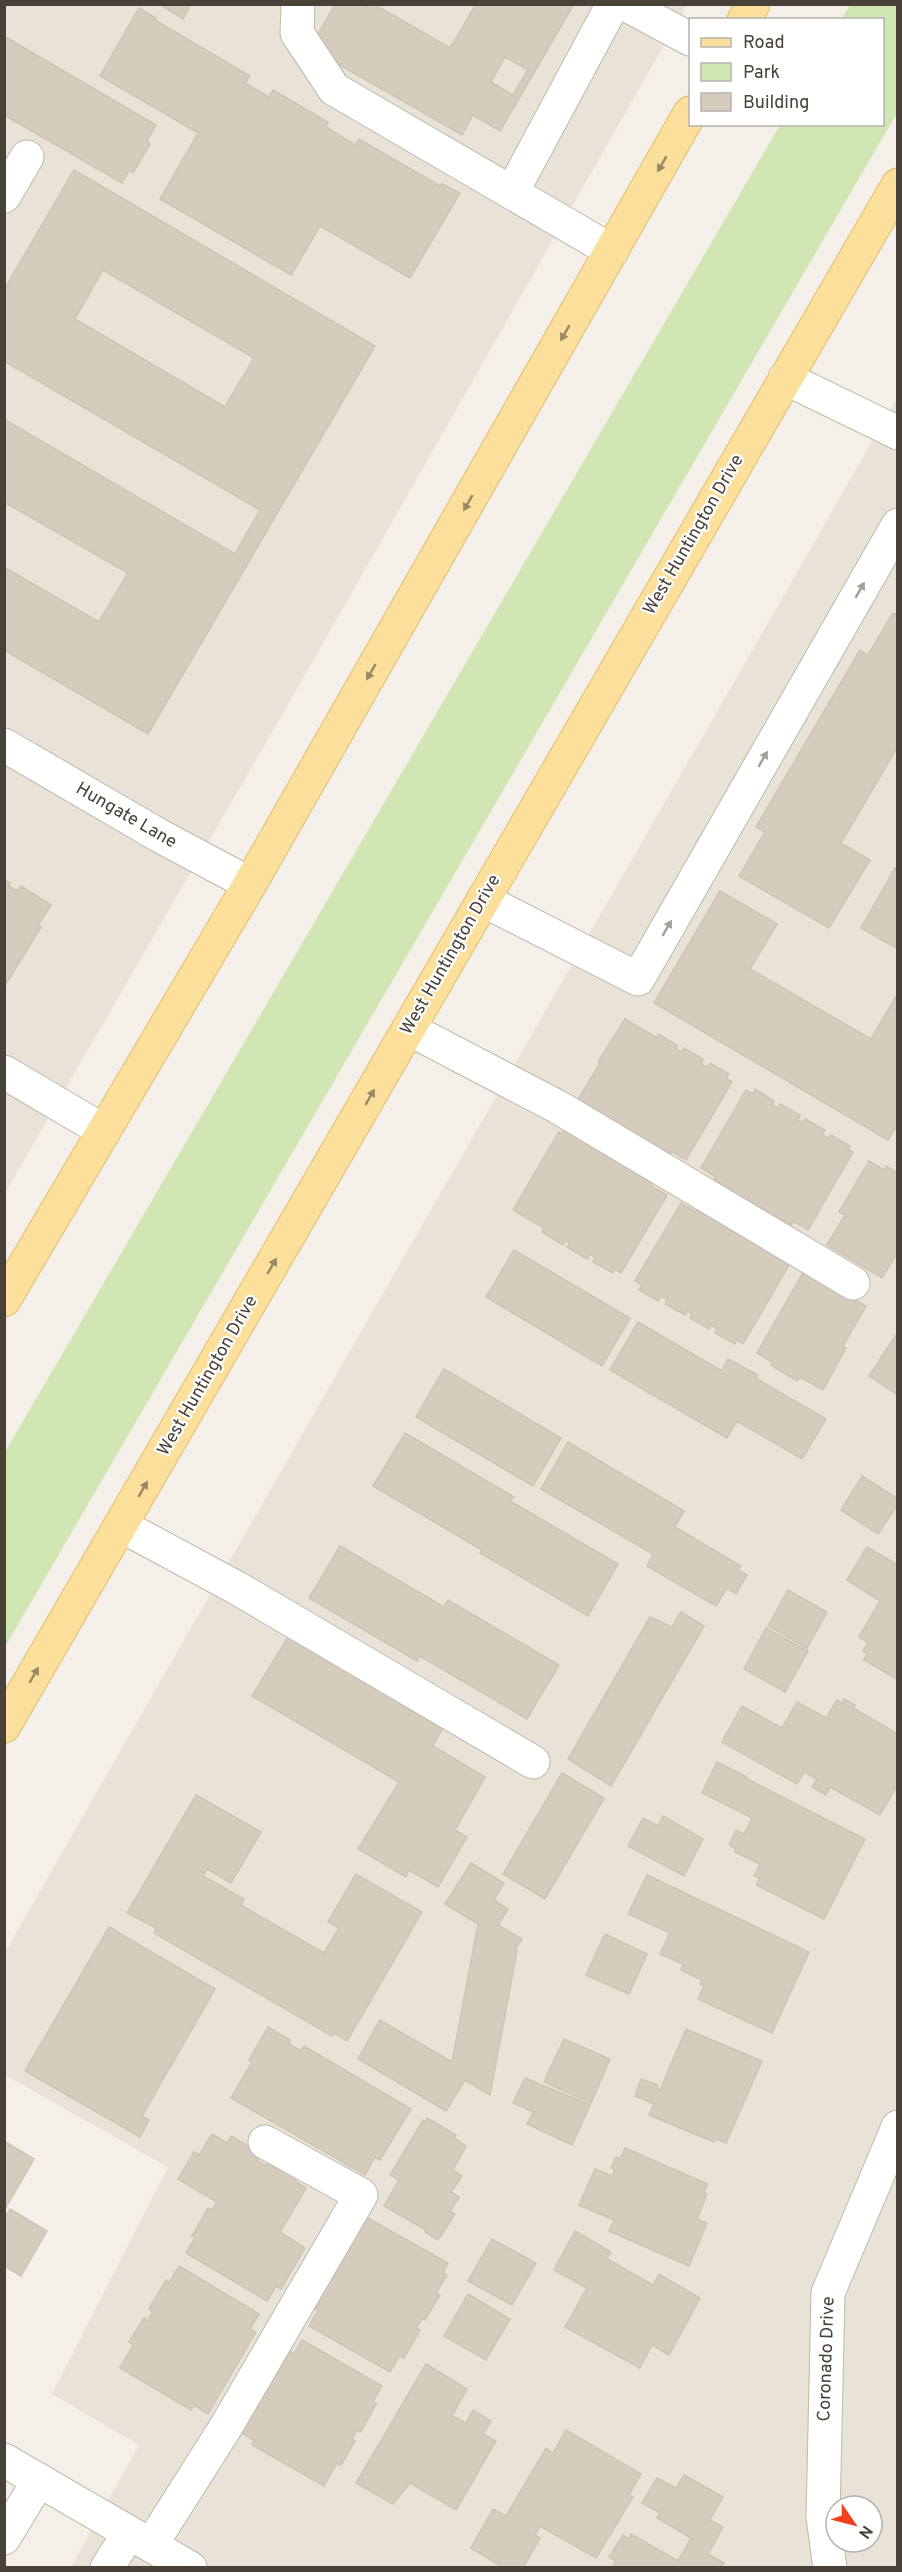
<svg xmlns="http://www.w3.org/2000/svg" width="902" height="2572" viewBox="0 0 902 2572" font-family="Overpass,sans-serif">
<style>
.residential{fill:#e8e2d7;fill-rule:evenodd}
.green{fill:#d0e7b3}
.building{fill:#d5ccbe;stroke:#d0c4b2;stroke-width:1.5;fill-rule:evenodd}
.lines{fill:none;stroke-linecap:round;stroke-linejoin:round}
.minor-casing{stroke:#bfb8ab;stroke-width:35}
.major-casing{stroke:#e1bc6a;stroke-width:35}
.minor{stroke:#fff;stroke-width:33}
.major{stroke:#fbdf9a;stroke-width:33}
.oneway{fill:#988864}
.oneway2{fill:#a3a09b}
.labels{text-anchor:middle;dominant-baseline:central;stroke-width:4.5;stroke-linejoin:round;paint-order:stroke}
.street-label{font-size:18px;fill:#474137;stroke:#fff}
</style>
<rect width="100%" height="100%" fill="#f4f0e9"/>
<g class="residential">
<polygon points="5,5 687,5 286,708 5,1193"/>
<path d="M897,398V2567H71L139,2445L52,2394L168,2167L5,2075V1952ZM836,2506H872V2542H836Z"/>
</g>
<polygon class="green" points="850,5 897,5 897,113 5,1647 5,1452 780,125 882,124 882,20 841,19"/>
<g class="building">
<polygon points="159,4 191,4 183,19"/>
<path d="M335,4H362L369,8L371,4H374L450,48L476,4H574L500,131L473,115L462,135L310,48ZM505,57L528,70L513,95L491,82Z"/>
<polygon points="139,8 156,18 155,20 250,76 245,83 269,97 273,90 328,122 326,127 355,145 359,139 440,186 442,184 460,193 410,278 320,226 291,275 160,199 198,133 100,76"/>
<polygon points="4,36 156,125 147,141 150,144 133,173 129,170 122,183 4,115"/>
<path d="M74,170L375,346L148,734L4,650V567L99,622L128,573L4,502V419L235,554L260,510L4,361V290ZM103,270L254,358L225,407L75,319Z"/>
<polygon points="893,613 898,616 898,746 841,843 870,860 829,928 739,876 765,832 756,827 860,650 868,655"/>
<polygon points="895,868 898,869 898,949 861,928"/>
<polygon points="4,879 10,883 9,886 17,891 21,886 51,905 38,925 41,927 4,987"/>
<polygon points="720,891 777,924 750,969 871,1039 898,993 898,1124 888,1140 654,1003"/>
<polygon points="625,1019 657,1038 658,1034 677,1045 676,1049 681,1052 684,1048 703,1059 701,1064 707,1067 710,1063 729,1074 726,1078 732,1082 686,1160 671,1151 670,1155 581,1102 579,1098 600,1063 598,1062"/>
<polygon points="755,1089 774,1101 772,1105 778,1108 780,1104 800,1115 798,1120 803,1123 805,1119 825,1130 822,1134 828,1138 831,1135 850,1146 848,1149 853,1152 808,1230 793,1221 791,1226 714,1180 716,1177 701,1168 746,1090 753,1094"/>
<polygon points="564,1130 653,1183 651,1186 667,1195 621,1273 615,1269 613,1273 593,1262 595,1258 590,1254 587,1259 567,1247 570,1243 565,1240 563,1245 542,1232 544,1228 513,1210 559,1132 561,1134"/>
<polygon points="869,1161 884,1170 886,1166 898,1173 898,1252 882,1278 827,1245 845,1215 839,1212"/>
<polygon points="681,1203 696,1212 699,1209 775,1253 773,1256 789,1265 743,1344 737,1340 735,1344 715,1333 717,1329 711,1325 709,1329 690,1318 692,1314 687,1311 685,1315 665,1304 667,1300 661,1296 658,1301 639,1290 642,1285 635,1281"/>
<polygon points="514,1250 630,1318 602,1366 486,1297"/>
<polygon points="804,1271 866,1306 843,1346 846,1348 823,1390 800,1377 797,1381 771,1365 772,1362 757,1353"/>
<polygon points="638,1322 722,1371 728,1359 758,1375 756,1378 826,1419 802,1459 737,1421 727,1438 610,1370"/>
<polygon points="896,1335 898,1337 898,1395 869,1376"/>
<polygon points="444,1369 561,1438 533,1486 416,1417"/>
<polygon points="405,1433 514,1497 510,1501 618,1564 588,1616 480,1553 482,1550 373,1486"/>
<polygon points="568,1442 684,1511 675,1527 741,1566 738,1570 747,1575 736,1594 727,1588 716,1606 647,1566 653,1554 541,1489"/>
<polygon points="862,1476 898,1499 898,1504 878,1534 841,1510"/>
<polygon points="340,1546 444,1607 448,1600 559,1665 527,1719 420,1656 417,1661 309,1598"/>
<polygon points="867,1547 898,1565 898,1680 864,1660 867,1654 863,1651 868,1643 859,1637 880,1601 847,1580"/>
<polygon points="788,1590 827,1612 807,1648 768,1626"/>
<polygon points="681,1612 704,1626 611,1786 568,1759 650,1617 672,1627"/>
<polygon points="766,1628 808,1651 785,1692 744,1669"/>
<polygon points="288,1637 443,1728 433,1746 485,1777 455,1830 467,1837 438,1887 409,1870 406,1877 358,1849 399,1782 252,1696"/>
<polygon points="844,1699 855,1705 853,1708 898,1734 898,1784 880,1815 830,1787 826,1795 812,1787 817,1779 804,1772 797,1784 722,1742 742,1706 782,1728 797,1702 826,1718 837,1700 842,1703"/>
<polygon points="717,1762 747,1777 747,1779 865,1839 824,1919 756,1885 760,1878 754,1876 760,1864 735,1852 736,1849 729,1845 736,1830 744,1834 752,1818 702,1793"/>
<polygon points="562,1773 604,1798 545,1899 503,1874"/>
<polygon points="196,1795 261,1832 231,1883 207,1869 203,1876 244,1899 241,1905 324,1953 339,1928 328,1922 356,1874 422,1912 347,2041 334,2033 332,2036 154,1933 156,1928 127,1913"/>
<polygon points="663,1816 703,1839 684,1876 628,1846 643,1818 658,1826"/>
<polygon points="471,1863 504,1883 494,1900 508,1909 498,1925 522,1939 515,1950 517,1951 490,2095 465,2080 446,2111 358,2059 380,2020 452,2062 478,1924 445,1904"/>
<polygon points="647,1875 809,1952 772,2033 698,1999 704,1986 700,1984 702,1980 681,1970 683,1964 660,1954 670,1933 628,1914"/>
<polygon points="109,1927 215,1989 142,2116 149,2120 140,2137 25,2071"/>
<polygon points="605,1934 647,1954 629,1994 586,1975"/>
<polygon points="268,2027 290,2040 289,2044 301,2051 304,2046 411,2109 380,2160 375,2157 365,2175 231,2098 252,2062 249,2060"/>
<polygon points="686,2029 762,2061 726,2143 716,2139 714,2142 649,2115 654,2104 635,2096 641,2079 658,2085 657,2089 660,2090"/>
<polygon points="564,2039 610,2059 591,2103 544,2082"/>
<polygon points="525,2078 590,2105 572,2145 527,2124 533,2112 513,2103"/>
<polygon points="427,2118 456,2135 454,2138 466,2146 453,2170 462,2176 451,2192 459,2197 450,2212 455,2214 438,2240 425,2232 426,2230 384,2206 399,2180 390,2175 423,2120 425,2122"/>
<polygon points="212,2134 227,2143 231,2136 261,2154 257,2160 266,2166 269,2160 297,2176 295,2181 306,2188 280,2232 305,2248 281,2289 276,2286 267,2301 186,2253 195,2238 192,2236 208,2208 212,2210 217,2202 178,2179 194,2152 199,2155"/>
<polygon points="4,2141 34,2159 4,2211"/>
<polygon points="625,2148 708,2184 704,2192 707,2194 697,2219 707,2223 689,2266 609,2231 614,2220 579,2205 595,2169 612,2176 615,2169 611,2168 616,2157 620,2159"/>
<polygon points="10,2209 47,2231 21,2276 4,2266 4,2219"/>
<polygon points="364,2216 448,2263 443,2273 447,2275 436,2293 440,2295 425,2320 422,2319 416,2328 420,2330 404,2358 399,2356 390,2372 309,2326 318,2310 312,2307"/>
<polygon points="575,2231 611,2252 607,2259 653,2285 659,2274 700,2298 669,2355 652,2345 640,2368 565,2327 587,2288 554,2270"/>
<polygon points="492,2239 536,2263 512,2305 468,2281"/>
<polygon points="179,2266 259,2314 250,2329 256,2332 208,2414 194,2405 191,2410 120,2368 133,2345 129,2342 144,2318 147,2321 153,2312 149,2309 166,2280 169,2283"/>
<polygon points="468,2294 510,2319 486,2360 444,2336"/>
<polygon points="302,2340 382,2386 373,2402 376,2404 361,2432 357,2430 352,2439 355,2441 341,2465 337,2463 324,2486 252,2445 254,2440 239,2432 287,2350 294,2354"/>
<polygon points="426,2364 467,2389 452,2416 466,2423 473,2410 491,2421 483,2434 496,2441 456,2510 410,2483 393,2504 356,2483"/>
<polygon points="566,2430 641,2474 629,2495 633,2497 596,2558 540,2526 535,2535 540,2538 523,2568 504,2568 471,2548 493,2509 506,2516 546,2448 553,2453"/>
<polygon points="684,2475 723,2497 710,2520 723,2527 708,2554 724,2563 722,2568 617,2568 614,2565 616,2561 609,2557 623,2535 629,2539 631,2534 678,2561 691,2538 657,2518 660,2513 642,2503 657,2478 676,2488"/>
</g>
<g class="lines">
<defs>
<g id="minor">
<polyline points="298,4 297,33 334,89 612,251"/>
<polyline points="625,4 690,39"/>
<polyline points="512,192 613,4"/>
<polyline points="4,196 27,157"/>
<polyline points="785,378 898,433"/>
<polyline points="4,745 160,836 250,884"/>
<polyline points="483,900 638,979 898,525"/>
<polyline points="409,1029 558,1107 853,1283"/>
<polyline points="4,1072 104,1131"/>
<polyline points="122,1526 237,1588 533,1762"/>
<polyline points="4,2460 190,2568"/>
<polyline points="4,2538 39,2480"/>
<polyline points="151,2545 227,2425 361,2195 265,2142"/>
<polyline points="107,2568 129,2533"/>
<polyline points="830,2568 823,2517 828,2293 898,2127"/>
</g>
<g id="major">
<polyline points="744,20 753,4"/>
<polyline points="4,1300 250,884 690,113"/>
<polyline points="4,1726 898,185"/>
</g>
</defs>
<use href="#minor" class="minor-casing"/>
<use href="#major" class="major-casing"/>
<use href="#minor" class="minor"/>
<use href="#major" class="major"/>
</g>
<defs><path id="oneway-solid" d="M-6-.8H1V-3.2L6.5 0L1 3.2V.8H-6Z" transform="scale(1.5)"/></defs>
<g class="oneway">
<use href="#oneway-solid" transform="translate(662 164) rotate(120)"/>
<use href="#oneway-solid" transform="translate(565 333) rotate(120)"/>
<use href="#oneway-solid" transform="translate(468 503) rotate(120)"/>
<use href="#oneway-solid" transform="translate(371 672) rotate(120)"/>
<use href="#oneway-solid" transform="translate(370 1097) rotate(-60)"/>
<use href="#oneway-solid" transform="translate(272 1266) rotate(-60)"/>
<use href="#oneway-solid" transform="translate(143 1489) rotate(-60)"/>
<use href="#oneway-solid" transform="translate(34 1675) rotate(-60)"/>
</g>
<g class="oneway2">
<use href="#oneway-solid" transform="translate(860 590) rotate(-60)"/>
<use href="#oneway-solid" transform="translate(763 759) rotate(-60)"/>
<use href="#oneway-solid" transform="translate(667 928) rotate(-60)"/>
</g>
<g class="labels">
<g class="street-label">
<text transform="translate(694 535) rotate(-60)">West Huntington Drive</text>
<text transform="translate(126 816) rotate(30)">Hungate Lane</text>
<text transform="translate(451 955) rotate(-60)">West Huntington Drive</text>
<text transform="translate(208 1376) rotate(-60)">West Huntington Drive</text>
<text transform="translate(827 2359) rotate(-88)">Coronado Drive</text>
</g>
</g>
<rect width="902" height="2572" fill="none" stroke="#474137" stroke-width="12"/>
<rect x="689" y="18" width="195" height="108" fill="#ffffff" stroke="#b5b3af" stroke-width="1.5"/>
<rect x="701" y="38" width="30" height="9" fill="#fbdf9a" stroke="#b5b3af" stroke-width="1.5"/>
<text x="743" y="48" font-size="18" fill="#474137">Road</text>
<rect x="701" y="63" width="30" height="18" fill="#d0e7b3" stroke="#b5b3af" stroke-width="1.5"/>
<text x="743" y="78" font-size="18" fill="#474137">Park</text>
<rect x="701" y="93" width="30" height="18" fill="#d5ccbe" stroke="#b5b3af" stroke-width="1.5"/>
<text x="743" y="108" font-size="18" fill="#474137">Building</text>
<g transform="translate(854 2524) rotate(125)"><circle r="28" fill="#ffffff" stroke="#b5b3af" stroke-width="1.5"/>
<path d="M0-4.5L10 22L0 15L-10 22Z" fill="#f43e20"/>
<text y="-9" font-size="16" font-weight="bold" text-anchor="middle" fill="#474137">N</text>
</g>
</svg>
